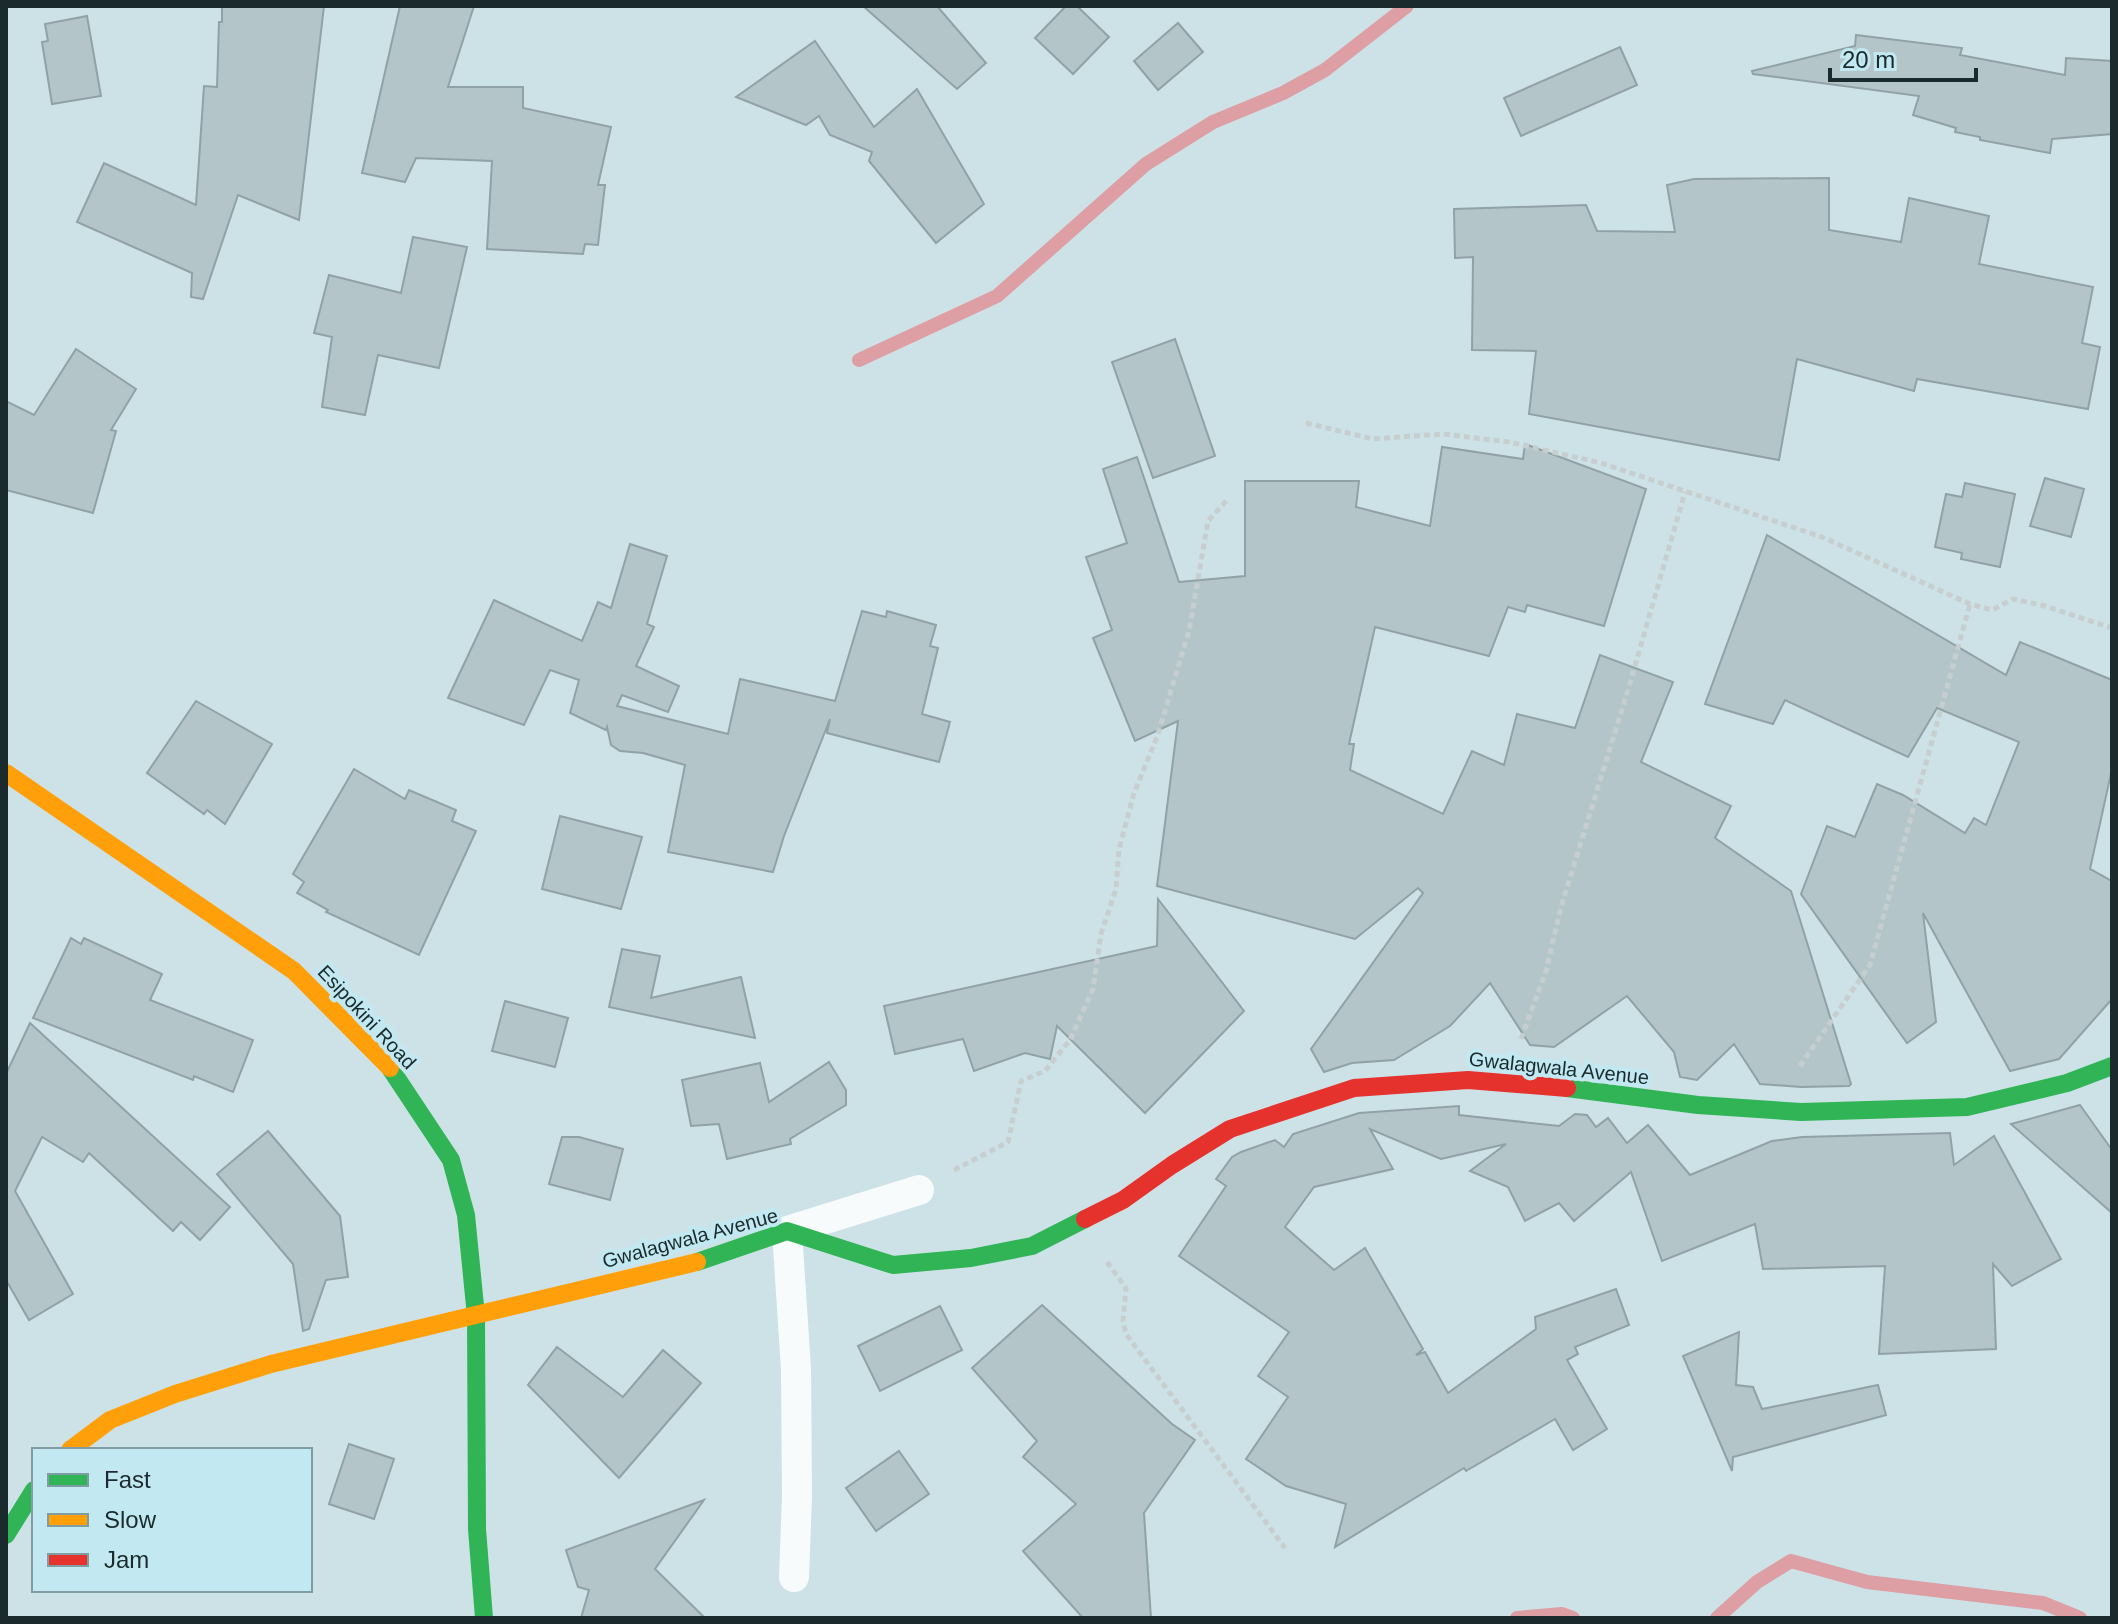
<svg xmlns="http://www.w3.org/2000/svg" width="2118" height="1624" viewBox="0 0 2118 1624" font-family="Helvetica,sans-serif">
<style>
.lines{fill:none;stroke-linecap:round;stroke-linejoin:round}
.stream{stroke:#dd9ea4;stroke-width:14}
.building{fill:#b4c5c9;stroke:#91a2a6;stroke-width:2}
.path{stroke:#c7cecf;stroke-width:5;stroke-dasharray:6 4;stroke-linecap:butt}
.lane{stroke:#f8fbfb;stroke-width:30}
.fast{stroke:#30b455;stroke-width:18}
.slow{stroke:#ff9f0a;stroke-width:18}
.jam{stroke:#e5322d;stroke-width:18}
.labels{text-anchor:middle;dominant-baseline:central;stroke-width:8;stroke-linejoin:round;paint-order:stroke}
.street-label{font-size:20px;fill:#1a2a2d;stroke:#c2e9f2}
</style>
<rect width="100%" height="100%" fill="#cde2e7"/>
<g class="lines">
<g class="stream">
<polyline points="859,360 997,296 1146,164 1213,122 1283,93 1325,70 1407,6"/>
<polyline points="1517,1618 1562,1614 1573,1618"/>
<polyline points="1717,1618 1757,1582 1791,1561 1867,1582 2043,1603 2080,1618"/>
</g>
</g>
<g class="building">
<polygon points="222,6 324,6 299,220 238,195 203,299 191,297 192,273 77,222 104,163 196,205 204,86 217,87 219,22 222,22"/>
<polygon points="400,6 474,6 448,87 523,87 523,108 611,127 598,185 605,185 598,245 585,244 583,254 487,249 492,161 416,158 405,182 362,173"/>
<polygon points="863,6 937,6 986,63 957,89"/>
<polygon points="1066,6 1077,6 1109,37 1073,74 1035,38"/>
<polygon points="87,16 101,96 52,104 42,42 48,41 45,24"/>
<polygon points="1178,23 1203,52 1158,90 1134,61"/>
<polygon points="1856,35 1962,48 1960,55 2065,75 2066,58 2112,61 2112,134 2052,139 2050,153 1980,140 1980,137 1955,132 1956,128 1913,115 1919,96 1753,74 1752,71 1855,46"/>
<polygon points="815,41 874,127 917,89 984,204 936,243 869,161 872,152 830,135 819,116 806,125 736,97"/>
<polygon points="1620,47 1637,85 1521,136 1504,98"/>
<polygon points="1829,178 1829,230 1901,242 1909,198 1989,216 1979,264 2093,287 2082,343 2100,347 2088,409 1917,379 1914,391 1797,359 1779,460 1529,414 1536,351 1472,350 1473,257 1455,258 1454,209 1586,205 1597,231 1675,232 1667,185 1694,179"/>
<polygon points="413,237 467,247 439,368 378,355 365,415 322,407 332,337 314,333 329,275 401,293"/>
<polygon points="1175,339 1215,456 1153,478 1112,362"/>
<polygon points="76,349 136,389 111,430 116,431 93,513 6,490 6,401 34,415"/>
<polygon points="1525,444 1646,489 1604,626 1527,605 1525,612 1508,607 1489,656 1375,627 1349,744 1354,744 1350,770 1443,814 1472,751 1504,765 1517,714 1575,728 1600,655 1673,682 1641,762 1731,806 1715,838 1791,891 1851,1084 1849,1086 1801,1087 1760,1084 1734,1044 1697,1080 1680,1077 1674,1052 1627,996 1554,1047 1530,1045 1490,983 1450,1026 1394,1060 1352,1063 1324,1072 1311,1049 1423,893 1418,888 1355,939 1157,886 1178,721 1135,741 1093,638 1112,630 1086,557 1127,543 1103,469 1137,457 1179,582 1245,576 1245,481 1359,481 1356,507 1430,526 1442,447 1523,459"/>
<polygon points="2045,478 2084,489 2071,537 2030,526"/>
<polygon points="1965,483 2015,494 2000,567 1961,559 1962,553 1935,547 1946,494 1962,497"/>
<polygon points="1767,535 2006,675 2020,642 2112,680 2112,769 2090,869 2112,881 2112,999 2059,1059 2010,1071 1923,913 1936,1022 1907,1043 1801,894 1827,826 1855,837 1877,784 1903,795 1965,833 1974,818 1986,825 2019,742 1937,708 1908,757 1785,700 1773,724 1705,704"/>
<polygon points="630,544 667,556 647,624 654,627 636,666 679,686 668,712 622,695 617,706 728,734 740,679 835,701 862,611 886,617 887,611 936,625 930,646 938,648 922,714 950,722 939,762 827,733 830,719 784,836 773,872 668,852 685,765 643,753 620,751 611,745 607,727 606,730 570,713 579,680 550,670 524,725 448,698 494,600 582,641 598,602 611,608"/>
<polygon points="196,701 272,744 225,824 207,810 204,814 147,773"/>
<polygon points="354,769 405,799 409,790 456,810 452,821 476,831 419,955 326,912 328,910 297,893 304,882 293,874"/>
<polygon points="560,816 642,837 621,909 542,889"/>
<polygon points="1158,899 1244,1011 1145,1113 1057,1026 1050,1059 1025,1053 974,1071 963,1039 895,1054 884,1006 1157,946"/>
<polygon points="71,938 81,944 84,938 162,974 150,1000 253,1040 233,1092 194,1076 193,1080 33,1018"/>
<polygon points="622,949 660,956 651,998 741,977 755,1038 609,1007"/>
<polygon points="505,1001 568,1018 555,1067 492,1051"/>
<polygon points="30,1023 230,1207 200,1240 181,1222 173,1231 89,1153 83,1162 42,1137 15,1191 73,1294 29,1320 6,1280 6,1074"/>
<polygon points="829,1062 846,1090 846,1105 790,1139 791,1144 727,1159 719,1124 691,1126 682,1080 760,1063 769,1102"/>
<polygon points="2080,1105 2112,1150 2112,1213 2011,1124"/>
<polygon points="1459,1106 1459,1115 1559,1126 1575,1114 1587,1115 1596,1127 1608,1118 1627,1143 1648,1125 1690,1175 1772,1141 1802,1137 1950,1133 1954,1165 1994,1136 2061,1259 2012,1286 1993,1264 1996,1349 1879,1354 1885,1266 1763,1269 1755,1224 1662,1261 1631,1172 1574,1221 1559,1203 1525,1221 1508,1187 1470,1171 1506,1144 1441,1159 1370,1129 1393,1169 1314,1187 1285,1227 1334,1270 1365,1248 1423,1349 1416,1355 1425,1352 1448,1393 1536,1329 1535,1317 1616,1289 1629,1325 1575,1347 1578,1354 1567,1360 1607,1429 1573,1450 1555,1419 1466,1471 1464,1468 1335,1547 1346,1504 1286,1486 1246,1459 1288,1397 1258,1376 1289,1332 1179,1256 1226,1186 1216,1179 1232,1157 1241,1152 1275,1140 1284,1147 1293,1134 1359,1113"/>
<polygon points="268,1131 340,1216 348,1277 326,1280 309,1329 303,1331 293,1264 217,1174"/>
<polygon points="562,1137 579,1137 623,1149 610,1200 549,1184"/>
<polygon points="1042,1305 1172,1424 1195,1440 1144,1513 1151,1618 1083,1618 1023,1551 1076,1504 1023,1457 1037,1441 972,1368"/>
<polygon points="940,1306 962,1350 880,1391 858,1346"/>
<polygon points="1739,1332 1736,1385 1753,1387 1762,1409 1878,1385 1886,1415 1733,1457 1732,1471 1683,1356"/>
<polygon points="557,1347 623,1397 663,1350 701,1383 619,1478 528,1385"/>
<polygon points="349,1444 394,1459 374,1519 329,1504"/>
<polygon points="899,1451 929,1494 876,1531 846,1488"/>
<polygon points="704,1500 655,1569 705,1618 581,1618 589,1590 578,1587 566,1550"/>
</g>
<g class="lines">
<g class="path">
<polyline points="1306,423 1373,439 1443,434 1509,442 1601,463 1822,537 1970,604 1992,610 2013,599 2045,606 2112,628"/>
<polyline points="1521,1039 1546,971 1561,907 1628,690 1685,492"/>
<polyline points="1800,1066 1870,965 1970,604"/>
<polyline points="954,1170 1008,1142 1021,1081 1045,1071 1070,1040 1093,989 1101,934 1116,889 1119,849 1134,793 1157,737 1189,631 1208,521 1228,499"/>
<polyline points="1107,1262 1126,1288 1123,1321 1126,1334 1285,1548"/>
</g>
<polyline class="lane" points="794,1577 797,1496 796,1369 787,1231 919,1190"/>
<g class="fast">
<polyline points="390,1068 451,1160 466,1215 476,1316 477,1529 484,1618"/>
<polyline points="1567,1088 1698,1105 1801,1112 1967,1107 2067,1083 2112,1066"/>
<polyline points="697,1262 787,1231 893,1265 971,1258 1032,1246 1085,1219"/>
<polyline points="6,1535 34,1490"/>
</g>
<g class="slow">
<polyline points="6,773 294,971 390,1068"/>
<polyline points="70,1450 110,1420 175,1394 271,1364 697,1262"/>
</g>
<polyline class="jam" points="1085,1219 1123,1200 1172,1165 1230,1129 1354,1088 1468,1080 1567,1088"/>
</g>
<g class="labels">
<g class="street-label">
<text transform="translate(367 1017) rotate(47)">Esipokini Road</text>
<text transform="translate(1559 1068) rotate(6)">Gwalagwala Avenue</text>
<text transform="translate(690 1238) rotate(-15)">Gwalagwala Avenue</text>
</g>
</g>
<rect width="2118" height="1624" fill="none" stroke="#1a2a2d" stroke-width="16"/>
<rect x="32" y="1448" width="280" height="144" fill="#c2e9f2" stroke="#7f9da3" stroke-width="2"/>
<rect x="48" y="1474" width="40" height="12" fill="#30b455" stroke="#7f9da3" stroke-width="2"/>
<text x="104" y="1488" font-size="24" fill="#1a2a2d">Fast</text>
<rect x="48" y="1514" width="40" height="12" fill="#ff9f0a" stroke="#7f9da3" stroke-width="2"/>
<text x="104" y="1528" font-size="24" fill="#1a2a2d">Slow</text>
<rect x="48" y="1554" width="40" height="12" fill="#e5322d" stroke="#7f9da3" stroke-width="2"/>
<text x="104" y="1568" font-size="24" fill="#1a2a2d">Jam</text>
<path d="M1830 68v12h146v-12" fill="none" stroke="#1a2a2d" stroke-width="4"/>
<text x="1842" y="68" font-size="24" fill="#1a2a2d" stroke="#c2e9f2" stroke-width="6" paint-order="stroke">20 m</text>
</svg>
